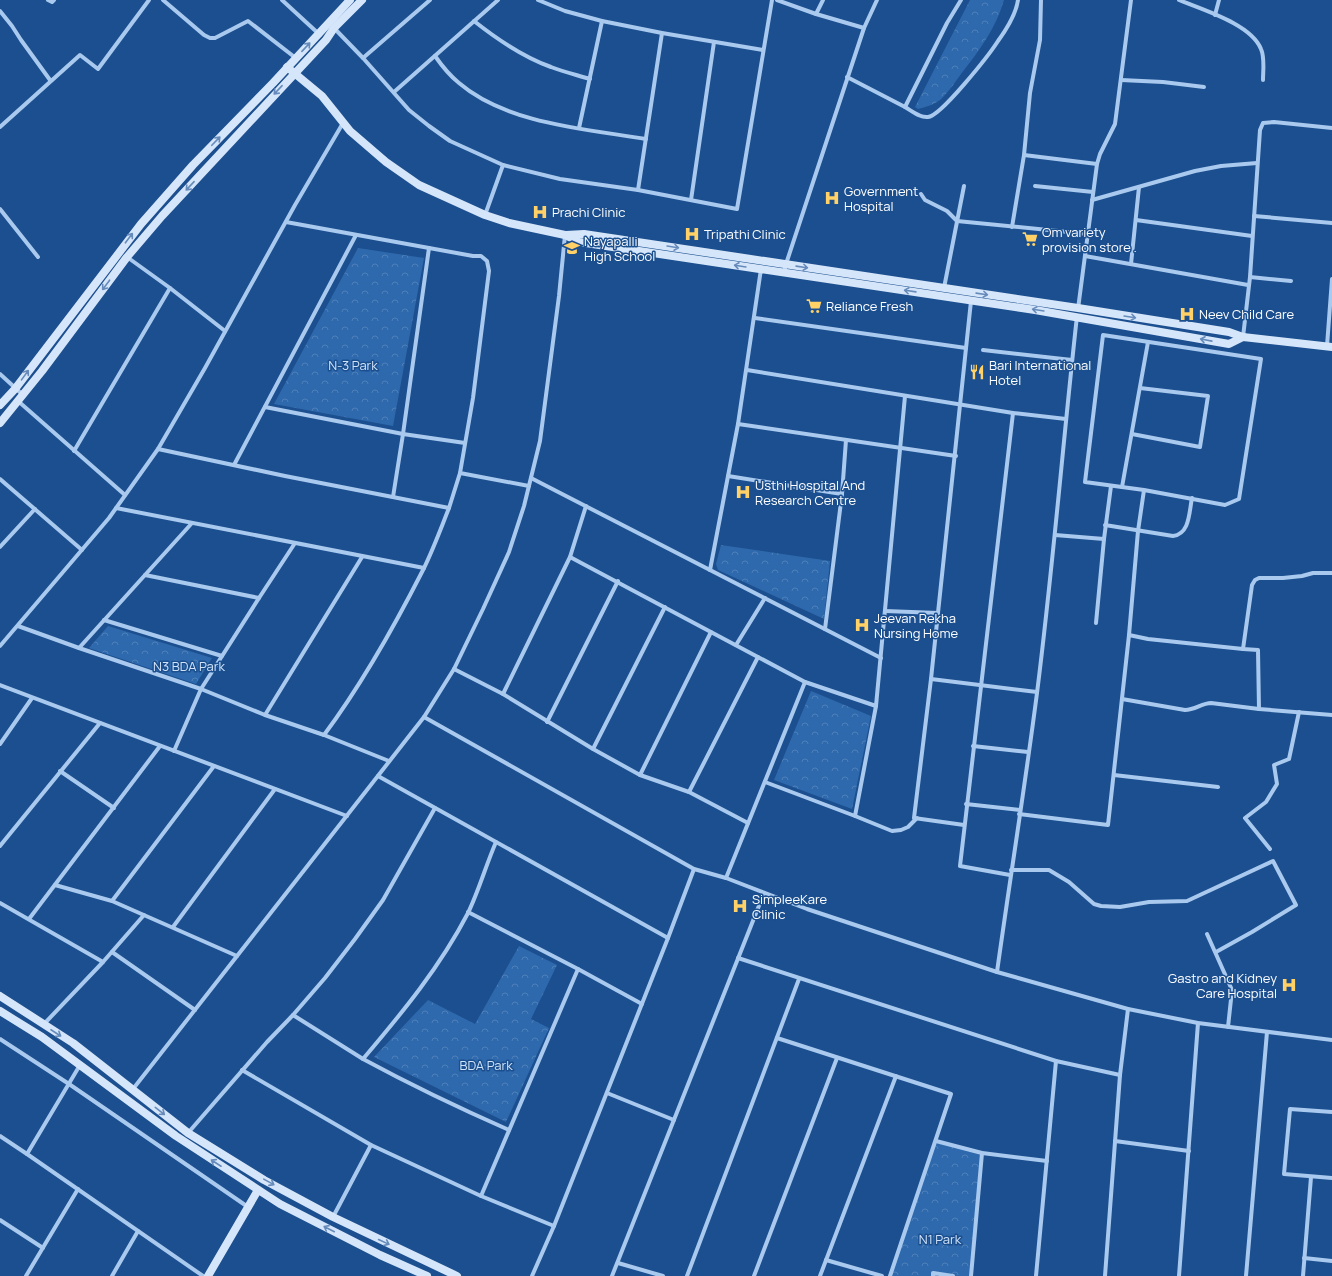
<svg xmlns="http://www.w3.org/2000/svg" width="1332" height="1276" viewBox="0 0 1332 1276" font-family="Manrope,sans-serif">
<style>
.park{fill:url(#park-crowns)}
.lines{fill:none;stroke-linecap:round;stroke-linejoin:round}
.street{stroke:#a9c9ee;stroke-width:4}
.secondary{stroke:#d6e6fa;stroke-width:8}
.oneway{stroke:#668bba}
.labels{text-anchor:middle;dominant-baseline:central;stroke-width:3;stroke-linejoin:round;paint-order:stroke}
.poi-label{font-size:13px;fill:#fff;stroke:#1b4f8f;text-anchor:start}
.park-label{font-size:13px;fill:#cfe3fa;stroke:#1b4f8f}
</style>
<defs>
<pattern id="park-crowns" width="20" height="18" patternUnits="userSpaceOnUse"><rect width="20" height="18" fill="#2e69ad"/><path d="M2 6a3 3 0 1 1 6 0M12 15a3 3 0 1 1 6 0" fill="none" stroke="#4d80b9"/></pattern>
</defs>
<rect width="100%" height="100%" fill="#1b4f8f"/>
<g class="park">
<path d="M970,0H1004C996,28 979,51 961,74C955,82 948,93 940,100C933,105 926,107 918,109L915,107Z"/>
<polygon points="358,248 424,258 393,426 274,404"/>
<polygon points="721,545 830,561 824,619 718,570 716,564"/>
<polygon points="108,626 212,658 196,684 89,648"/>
<polygon points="811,691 871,716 852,809 774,780"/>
<polygon points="519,946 557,965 531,1019 549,1028 506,1122 374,1057 428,1000 475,1024"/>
<polygon points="936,1141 982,1153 971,1276 953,1276 933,1273 933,1276 890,1276"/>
</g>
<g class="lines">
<g class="street">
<polyline points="48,0 52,2 54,0"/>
<polyline points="163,0 204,35 210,38 215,38 248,21 297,59"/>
<polyline points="282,0 320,35"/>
<polyline points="538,0 565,11 602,21 579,128"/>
<polyline points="777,0 816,14 864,28"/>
<path d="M1179,0C1203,10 1251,24 1261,49C1265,58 1263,70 1263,80"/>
<polyline points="0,11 12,26 21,40 50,80"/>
<polyline points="816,14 823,0"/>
<polyline points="1215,15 1219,0"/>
<path d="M474,21C498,40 523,57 551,67C564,72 577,75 590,79"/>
<polyline points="602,21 662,33 763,50"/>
<polyline points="334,28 363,58 409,110 429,126 450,141 503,165 560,179 638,190 737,209 772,0"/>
<path d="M435,56C442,66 449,75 459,83C507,124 586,129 646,139"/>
<polyline points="363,58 430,0"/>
<polyline points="847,77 905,107 947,23 961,0"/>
<polyline points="1121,80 1163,82 1204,87"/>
<polyline points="394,92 498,0"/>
<path d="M905,107C912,111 920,118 928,117C941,116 989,55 998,41C1006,30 1016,14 1018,0"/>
<polyline points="0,127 80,55 98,69 149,0"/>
<polyline points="1024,155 1097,164"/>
<polyline points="1035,186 1093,192"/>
<polyline points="638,190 662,33"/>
<polyline points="921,194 925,200 947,211 957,221 1088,234"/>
<polyline points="691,200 714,42"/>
<polyline points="1092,200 1195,171 1221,166 1257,163"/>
<polyline points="0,209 38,257"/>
<polyline points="485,215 503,165"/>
<polyline points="1254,216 1332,223"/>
<polyline points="1136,220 1252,236"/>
<polyline points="286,222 473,256 481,256 487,261 489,271 473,398 460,473 529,486"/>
<polyline points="1012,227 1024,155 1030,93 1040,40 1041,0"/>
<polyline points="1085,256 1248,285"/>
<polyline points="127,257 170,288 225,331"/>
<polyline points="1131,264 1139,187"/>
<polyline points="784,272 786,264 864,28 877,0"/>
<polyline points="1250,277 1291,281"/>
<polyline points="944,288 964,186"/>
<polyline points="1078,309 1097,164 1100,154 1115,124 1131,0"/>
<polyline points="755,318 966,348"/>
<polyline points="1243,337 1250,277 1260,130 1263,123 1274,122 1332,128"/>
<polyline points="1327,346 1332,279"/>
<polyline points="983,350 1072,360"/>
<polyline points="747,370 1013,413 1066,419"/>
<polyline points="0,374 23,395"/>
<polyline points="905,396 876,706 805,682 726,878 807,909 997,972 1128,1009 1198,1023 1332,1040"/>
<polyline points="18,401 125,495"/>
<polyline points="265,407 403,434 465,443"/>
<polyline points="738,424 956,456"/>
<polyline points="1132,434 1200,447 1208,396 1140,388"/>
<polyline points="158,449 285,476 449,508 460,473"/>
<polyline points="74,451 170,288"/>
<polyline points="234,465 356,235"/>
<polyline points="728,476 842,494 846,440"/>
<polyline points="531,478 881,658"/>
<polyline points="0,479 82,550"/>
<polyline points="1122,487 1148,342"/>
<polyline points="393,497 403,434 429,248"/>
<polyline points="116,508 424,568"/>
<path d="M1105,525L1173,536C1190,534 1189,512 1192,498"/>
<polyline points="1055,535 1104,539"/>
<polyline points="0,547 35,509"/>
<polyline points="570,557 805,682"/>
<polyline points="710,570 738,424 761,269"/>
<polyline points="1332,573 1313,573 1302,576 1283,578 1259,578 1255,580 1252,585 1243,649 1258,650 1259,709 1332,715"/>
<polyline points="145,575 259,598 201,689 174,751"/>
<polyline points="259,598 295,543"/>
<polyline points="885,611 938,613"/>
<polyline points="104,620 222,656"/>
<polyline points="1096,623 1104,539 1111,486"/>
<polyline points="18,626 79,648 201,689 265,715 324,735"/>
<polyline points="825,629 842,494"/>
<polyline points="1129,635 1138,531 1144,490 1225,505 1239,499 1261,359 1103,335 1085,482 1144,490"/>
<polyline points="736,645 765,598"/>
<polyline points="0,646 109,518 158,449 205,368 295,205 343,123"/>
<polyline points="79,648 192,523"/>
<polyline points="454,669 503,694 593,749 640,775 689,792 748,823"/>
<polyline points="931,679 1037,692"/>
<polyline points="0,685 347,816"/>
<polyline points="503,694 570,557 586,506"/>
<path d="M1122,699L1185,710C1195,710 1202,703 1211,703L1259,709"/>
<polyline points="265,715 362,557"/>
<polyline points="424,717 694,869 726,878"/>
<polyline points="547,722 618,581"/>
<polyline points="0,744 32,698"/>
<polyline points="973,746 1028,752"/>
<polyline points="593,749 665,607"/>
<path d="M389,761L324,735C362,684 394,627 423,570C433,550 441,528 449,508"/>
<polyline points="60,771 114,808"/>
<polyline points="640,775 711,632"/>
<polyline points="1114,775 1218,787"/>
<polyline points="378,776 668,938"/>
<polyline points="765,782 855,816 876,706"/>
<polyline points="689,792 758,657"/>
<polyline points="966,804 1020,810"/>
<polyline points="1019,814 1108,825 1129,635 1148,639 1243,649"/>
<polyline points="855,816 892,831 901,830 908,827 917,818"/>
<polyline points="964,825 914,818 931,679 971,301"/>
<polyline points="0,846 100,723"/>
<polyline points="1270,849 1245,818 1266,802 1277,784 1274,765 1289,759 1299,712"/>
<polyline points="1011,870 1049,870 1069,882 1094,904 1101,906 1120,907 1149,902 1187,901 1273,861 1296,905 1252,932 1216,952"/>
<polyline points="1010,875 960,866 1013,413"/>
<polyline points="55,885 112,901 237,956"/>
<polyline points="112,901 214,766"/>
<polyline points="0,903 103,962 44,1024"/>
<polyline points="468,912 578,969"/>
<polyline points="29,919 160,746"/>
<polyline points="173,927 275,789"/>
<polyline points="1207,934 1232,990 1228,1027"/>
<polyline points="112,952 195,1010"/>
<polyline points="738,958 1056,1061 1120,1075"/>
<polyline points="103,962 144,915"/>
<path d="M997,972C1010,879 1025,786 1037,693C1053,567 1063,442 1077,316"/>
<path d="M293,1015L363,1059C402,1013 440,967 468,913C479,890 486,865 496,842"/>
<polyline points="777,1038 951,1094 890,1276"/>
<polyline points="0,1039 69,1084 248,1207"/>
<path d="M363,1059C411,1085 459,1108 509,1130"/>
<polyline points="80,1065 27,1154 203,1276"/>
<polyline points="242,1070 371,1145 481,1196 554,1226"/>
<polyline points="133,1089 424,717 454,669 483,609 509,552 524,506 540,441 559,296 565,235"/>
<polyline points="607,1093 674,1120"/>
<polyline points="1332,1112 1290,1109 1284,1174 1332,1178"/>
<polyline points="188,1133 267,1042 293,1015 325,978 355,939 383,900 435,808"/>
<polyline points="0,1136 27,1154"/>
<polyline points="936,1141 982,1153 1047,1161"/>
<polyline points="1115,1141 1189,1151"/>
<polyline points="481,1196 578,969 642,1004"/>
<polyline points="333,1217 371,1145"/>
<polyline points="0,1220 43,1248"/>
<polyline points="1304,1258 1332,1261"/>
<polyline points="826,1260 882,1276"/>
<polyline points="618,1263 663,1276"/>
<polyline points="26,1276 78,1189"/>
<polyline points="112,1276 138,1231"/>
<polyline points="532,1276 554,1226 668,938 694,869"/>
<polyline points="612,1276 764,893"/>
<polyline points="687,1276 799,979"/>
<polyline points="754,1276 837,1058"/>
<polyline points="820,1276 896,1076"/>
<polyline points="933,1276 933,1273 953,1276"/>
<polyline points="971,1276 982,1153"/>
<polyline points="1036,1276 1056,1061"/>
<polyline points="1105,1276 1120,1075 1128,1009"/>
<polyline points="1179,1276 1198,1023"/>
<polyline points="1246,1276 1267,1032"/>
<polyline points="1303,1276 1311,1177"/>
</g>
<g class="secondary">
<polyline points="287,67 322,96 350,131 386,162 419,185 485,215 509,223 565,235 579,242 1035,310 1229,344 1243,337"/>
<polyline points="566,235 584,234 1078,308 1229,332 1243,337 1332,347"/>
<polyline points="0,405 15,389 141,224 193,165 273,83 350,0"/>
<polyline points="0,423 42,371 127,257 162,216 326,40 334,28 362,0"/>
<polyline points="0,996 73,1043 188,1133 264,1180 333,1217 457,1276"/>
<polyline points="0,1011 42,1037 176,1136 280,1204 380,1255 427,1276"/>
<polyline points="208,1276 258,1190"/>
</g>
</g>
<defs><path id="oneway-shaft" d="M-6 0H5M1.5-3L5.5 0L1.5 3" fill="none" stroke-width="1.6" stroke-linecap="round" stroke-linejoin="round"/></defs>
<g class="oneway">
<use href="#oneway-shaft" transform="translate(306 47) rotate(-47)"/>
<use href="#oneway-shaft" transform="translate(278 90) rotate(133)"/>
<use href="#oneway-shaft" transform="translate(216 141) rotate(-46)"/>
<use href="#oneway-shaft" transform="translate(190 186) rotate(133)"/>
<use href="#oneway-shaft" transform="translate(129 238) rotate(-53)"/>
<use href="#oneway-shaft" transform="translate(673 247) rotate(9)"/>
<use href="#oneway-shaft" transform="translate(740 266) rotate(-171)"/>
<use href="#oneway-shaft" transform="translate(802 267) rotate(8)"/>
<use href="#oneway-shaft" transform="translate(106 285) rotate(127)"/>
<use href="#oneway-shaft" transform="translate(910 291) rotate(-172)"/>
<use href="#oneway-shaft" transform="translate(982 294) rotate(8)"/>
<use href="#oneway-shaft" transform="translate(1038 310) rotate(-171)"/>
<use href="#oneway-shaft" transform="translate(1130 317) rotate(9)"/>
<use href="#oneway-shaft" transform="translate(1206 340) rotate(-169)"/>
<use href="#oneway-shaft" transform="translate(25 375) rotate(-54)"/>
<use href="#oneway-shaft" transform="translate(56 1033) rotate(33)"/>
<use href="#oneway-shaft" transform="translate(160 1111) rotate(38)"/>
<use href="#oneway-shaft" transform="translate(216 1163) rotate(-147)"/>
<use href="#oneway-shaft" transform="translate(269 1182) rotate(29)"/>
<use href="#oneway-shaft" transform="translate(329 1229) rotate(-153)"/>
<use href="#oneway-shaft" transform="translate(384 1242) rotate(25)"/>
</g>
<defs>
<symbol id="hospital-bare" viewBox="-9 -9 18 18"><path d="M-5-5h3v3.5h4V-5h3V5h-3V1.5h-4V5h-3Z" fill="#ffd166" stroke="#1b4f8f" stroke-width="2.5" paint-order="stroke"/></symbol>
<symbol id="supermarket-bare" viewBox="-9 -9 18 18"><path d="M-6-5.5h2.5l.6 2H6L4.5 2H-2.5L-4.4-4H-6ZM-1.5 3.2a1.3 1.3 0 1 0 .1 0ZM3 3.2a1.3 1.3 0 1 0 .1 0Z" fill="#ffd166" stroke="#1b4f8f" stroke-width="2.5" paint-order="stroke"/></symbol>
<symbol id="school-bare" viewBox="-9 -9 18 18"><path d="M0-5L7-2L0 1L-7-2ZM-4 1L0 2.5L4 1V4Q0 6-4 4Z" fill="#ffd166" stroke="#1b4f8f" stroke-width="2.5" paint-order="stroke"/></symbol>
<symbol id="restaurant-bare" viewBox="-9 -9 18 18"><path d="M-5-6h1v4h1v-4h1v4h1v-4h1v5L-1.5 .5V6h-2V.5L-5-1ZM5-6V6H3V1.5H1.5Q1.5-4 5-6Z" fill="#ffd166" stroke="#1b4f8f" stroke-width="2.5" paint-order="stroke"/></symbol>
</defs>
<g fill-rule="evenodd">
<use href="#hospital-bare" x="821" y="187" width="22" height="22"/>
<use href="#hospital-bare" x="529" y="201" width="22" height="22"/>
<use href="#hospital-bare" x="681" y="223" width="22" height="22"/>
<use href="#supermarket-bare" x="1019" y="228" width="22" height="22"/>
<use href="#school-bare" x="561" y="237" width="22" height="22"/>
<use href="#supermarket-bare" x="803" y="295" width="22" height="22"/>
<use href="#hospital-bare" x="1176" y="303" width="22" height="22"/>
<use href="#restaurant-bare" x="966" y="361" width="22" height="22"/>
<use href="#hospital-bare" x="732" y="481" width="22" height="22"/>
<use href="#hospital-bare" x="851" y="614" width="22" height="22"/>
<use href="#hospital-bare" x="729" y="895" width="22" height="22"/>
<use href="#hospital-bare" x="1278" y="974" width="22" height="22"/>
</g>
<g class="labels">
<g class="poi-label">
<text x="844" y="191">Government<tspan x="844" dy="15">Hospital</tspan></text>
<text x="552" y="212">Prachi Clinic</text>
<text x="1042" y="232">Om variety<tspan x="1042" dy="15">provision store .</tspan></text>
<text x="704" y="234">Tripathi Clinic</text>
<text x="584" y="241">Nayapalli<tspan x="584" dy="15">High School</tspan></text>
<text x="826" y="306">Reliance Fresh</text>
<text x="1199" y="314">Neev Child Care</text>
<text x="989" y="365">Bari International<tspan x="989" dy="15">Hotel</tspan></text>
<text x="755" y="485">Usthi Hospital And<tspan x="755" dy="15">Research Centre</tspan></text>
<text x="874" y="618">Jeevan Rekha<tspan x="874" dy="15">Nursing Home</tspan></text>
<text x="752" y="899">SimpleeKare<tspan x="752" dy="15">Clinic</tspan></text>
<text x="1277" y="978" text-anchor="end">Gastro and Kidney<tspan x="1277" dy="15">Care Hospital</tspan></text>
</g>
<g class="park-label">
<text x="353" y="365">N-3 Park</text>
<text x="189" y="666">N3 BDA Park</text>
<text x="486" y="1065">BDA Park</text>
<text x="940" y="1239">N1 Park</text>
</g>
</g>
</svg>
